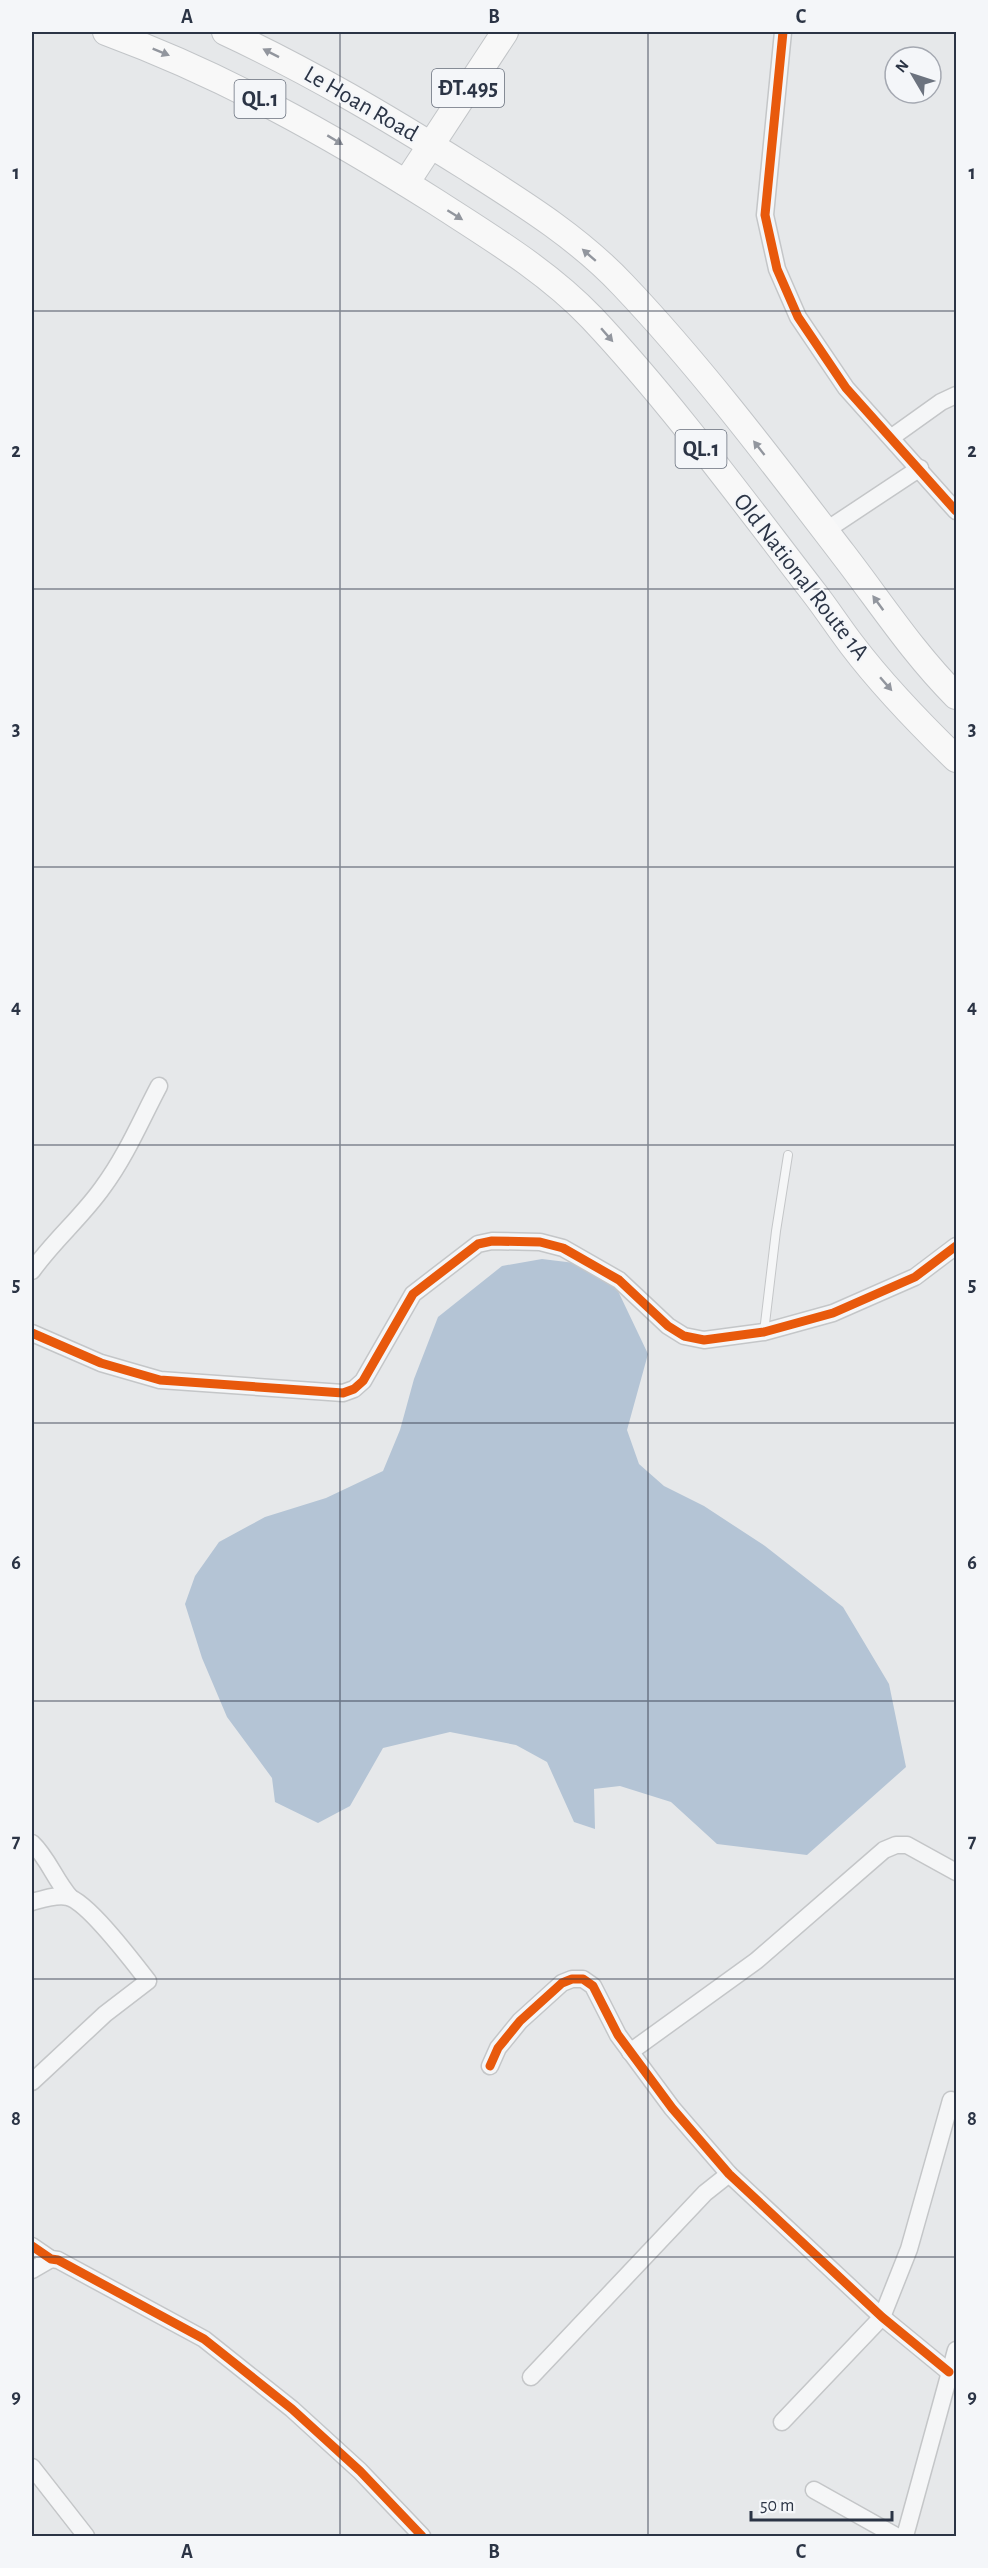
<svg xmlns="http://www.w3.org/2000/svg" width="988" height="2568" viewBox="0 0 988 2568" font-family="'Alegreya Sans',sans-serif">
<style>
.water{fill:#b4c4d5}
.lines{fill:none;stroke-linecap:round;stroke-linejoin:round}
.lane-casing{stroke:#c4c6c8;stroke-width:10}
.street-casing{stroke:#c4c6c8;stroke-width:19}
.primary-casing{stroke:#c2c5c8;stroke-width:28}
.lane{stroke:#f5f6f7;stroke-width:8}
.street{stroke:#f5f6f7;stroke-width:16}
.primary{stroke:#f8f8f8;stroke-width:26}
.cycleway-casing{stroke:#f4f6f9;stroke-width:13}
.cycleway{stroke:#e8590c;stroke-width:9}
.oneway{fill:#92969e}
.grid{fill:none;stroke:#2b3445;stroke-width:1.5;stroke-opacity:0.55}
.labels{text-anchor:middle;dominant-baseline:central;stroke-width:4.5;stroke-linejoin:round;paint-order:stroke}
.shield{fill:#f4f6f9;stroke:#676e7b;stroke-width:1.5}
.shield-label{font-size:22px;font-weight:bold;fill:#2b3445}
.street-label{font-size:24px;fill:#2b3445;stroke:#f4f6f9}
.neatline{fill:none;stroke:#2b3445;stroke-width:2}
.grid-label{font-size:20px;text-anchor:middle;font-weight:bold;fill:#2b3445}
</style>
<rect width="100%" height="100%" fill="#e6e8ea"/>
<polygon class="water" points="542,1259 591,1265 618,1291 648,1354 627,1430 639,1464 664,1486 704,1506 765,1546 843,1607 889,1684 906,1767 807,1855 717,1844 671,1802 620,1786 594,1789 595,1829 574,1822 547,1762 516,1745 450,1732 383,1748 350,1806 318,1823 275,1802 272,1778 227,1717 202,1658 185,1604 195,1576 219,1542 265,1517 326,1498 383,1471 400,1430 414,1379 438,1317 502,1266"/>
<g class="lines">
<defs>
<polyline id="lane" points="764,1332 776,1231 788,1155"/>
<g id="street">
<polyline points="783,32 765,215 777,269 798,317 846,388 956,511"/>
<polyline points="892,437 941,402 956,395"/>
<polyline points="825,531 920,468"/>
<path d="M32,1271C53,1241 82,1217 103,1187C126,1156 141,1120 159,1086"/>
<polyline points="32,1333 101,1363 160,1380 343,1393 354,1389 363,1381 413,1294 478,1244 492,1241 540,1242 563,1248 619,1280 668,1326 684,1336 704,1340 764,1332 833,1313 915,1277 956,1246"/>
<path d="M32,1843C48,1858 55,1880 70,1897"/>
<path d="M32,1902C43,1899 57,1894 68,1897C88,1902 134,1963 148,1981L105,2014L32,2082"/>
<polyline points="630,2052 756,1961 884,1850 896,1845 907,1845 956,1872"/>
<polyline points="490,2066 498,2048 520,2021 562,1983 572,1979 583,1979 593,1986 618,2035 672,2108 729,2174 882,2317 949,2372"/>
<polyline points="32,2246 51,2259 58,2260 204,2339 292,2409 360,2471 422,2536"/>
<polyline points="32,2270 51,2259"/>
<polyline points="531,2377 705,2193 729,2174"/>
<polyline points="782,2422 882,2317 909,2249 951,2100"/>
<polyline points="32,2467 86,2536"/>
<polyline points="814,2490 896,2536"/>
<polyline points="905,2536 956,2350"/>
</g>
<g id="primary">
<path d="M106,32C223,75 330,135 436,202C490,237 547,271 592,318C671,402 744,502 815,594C828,611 839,628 852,645C883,686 919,723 956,759"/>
<path d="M225,32C309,71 388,118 466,167C521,202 578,237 623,285C701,367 774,464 843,554C880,602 913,653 956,696"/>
<polyline points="406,183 505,32"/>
</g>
</defs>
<use href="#lane" class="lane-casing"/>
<use href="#street" class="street-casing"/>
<use href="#primary" class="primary-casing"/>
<use href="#lane" class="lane"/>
<use href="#street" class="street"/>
<use href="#primary" class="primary"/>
<defs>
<g id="cycleway">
<polyline points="783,32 765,215 777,269 798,317 846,388 956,511"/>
<polyline points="32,1333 101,1363 160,1380 343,1393 354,1389 363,1381 413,1294 478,1244 492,1241 540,1242 563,1248 619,1280 668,1326 684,1336 704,1340 764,1332 833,1313 915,1277 956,1246"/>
<polyline points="490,2066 498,2048 520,2021 562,1983 572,1979 583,1979 593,1986 618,2035 672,2108 729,2174 882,2317 949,2372"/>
<polyline points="32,2246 51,2259 58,2260 204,2339 292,2409 360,2471 422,2536"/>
</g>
</defs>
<use href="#cycleway" class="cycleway-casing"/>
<use href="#cycleway" class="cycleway"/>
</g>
<defs><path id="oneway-solid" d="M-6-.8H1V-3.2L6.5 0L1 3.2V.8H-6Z" transform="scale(1.5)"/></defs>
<g class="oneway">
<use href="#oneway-solid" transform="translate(161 52) rotate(22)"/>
<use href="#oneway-solid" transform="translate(271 53) rotate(-153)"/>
<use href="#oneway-solid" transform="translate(335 140) rotate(31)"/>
<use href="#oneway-solid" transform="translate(455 215) rotate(32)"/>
<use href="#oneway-solid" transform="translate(589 255) rotate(-139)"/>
<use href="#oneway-solid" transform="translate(607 335) rotate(49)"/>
<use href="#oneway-solid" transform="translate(759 448) rotate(-128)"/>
<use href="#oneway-solid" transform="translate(878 603) rotate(-126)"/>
<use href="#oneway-solid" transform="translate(886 684) rotate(49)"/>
</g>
<path class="grid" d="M340,32V2536M648,32V2536M32,311H956M32,589H956M32,867H956M32,1145H956M32,1423H956M32,1701H956M32,1979H956M32,2257H956"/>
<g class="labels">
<g class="shield">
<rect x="432" y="69" width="72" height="38" rx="4.5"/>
<rect x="234.5" y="80" width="51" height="38" rx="4.5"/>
<rect x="675.5" y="430" width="51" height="38" rx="4.5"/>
</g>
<g class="shield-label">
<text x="468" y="88">ĐT.495</text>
<text x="260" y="99">QL.1</text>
<text x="701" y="449">QL.1</text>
</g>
<g class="street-label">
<text transform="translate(361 104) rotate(30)">Le Hoan Road</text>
<text transform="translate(801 577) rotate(52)">Old National Route 1A</text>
</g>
</g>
<rect width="988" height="2568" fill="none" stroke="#f4f6f9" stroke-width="66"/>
<g transform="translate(913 75) rotate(309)"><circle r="28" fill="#f4f6f9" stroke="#a4a8b1" stroke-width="1.5"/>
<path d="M0-4.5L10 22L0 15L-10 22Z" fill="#6c737f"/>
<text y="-9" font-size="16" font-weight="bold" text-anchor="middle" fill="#2b3445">N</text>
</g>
<path d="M751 2511v9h141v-9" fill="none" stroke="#2b3445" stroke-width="3"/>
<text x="760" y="2511" font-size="18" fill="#2b3445" stroke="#f4f6f9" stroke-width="4.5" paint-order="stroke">50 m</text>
<rect x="33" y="33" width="922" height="2502" class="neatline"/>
<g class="grid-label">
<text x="187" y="23">A</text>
<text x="494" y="23">B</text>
<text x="801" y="23">C</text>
<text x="16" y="179">1</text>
<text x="972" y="179">1</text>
<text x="16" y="457">2</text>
<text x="972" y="457">2</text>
<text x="16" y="735">3</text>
<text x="972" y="735">3</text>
<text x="16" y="1013">4</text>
<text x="972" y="1013">4</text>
<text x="16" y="1291">5</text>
<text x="972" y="1291">5</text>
<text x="16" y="1569">6</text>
<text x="972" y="1569">6</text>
<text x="16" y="1847">7</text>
<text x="972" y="1847">7</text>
<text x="16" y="2125">8</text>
<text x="972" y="2125">8</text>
<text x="16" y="2403">9</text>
<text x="972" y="2403">9</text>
<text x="187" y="2558">A</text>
<text x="494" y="2558">B</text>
<text x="801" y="2558">C</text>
</g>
</svg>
